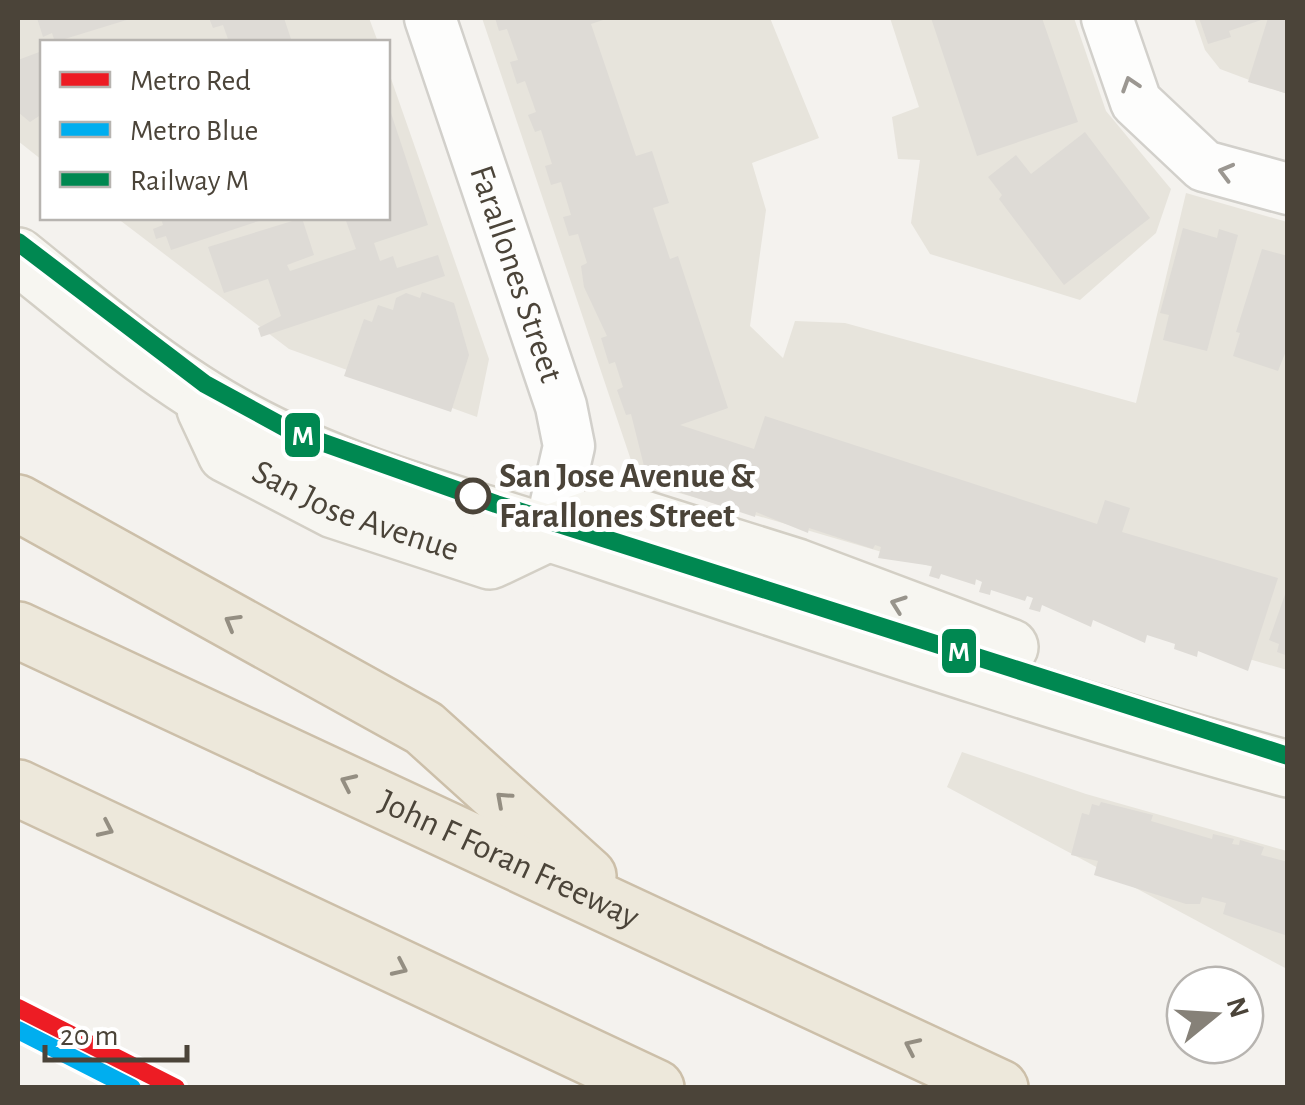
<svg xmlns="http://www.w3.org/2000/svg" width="1305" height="1105" viewBox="0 0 1305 1105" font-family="'Alegreya Sans',sans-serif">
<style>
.residential{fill:#e7e4dc}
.building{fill:#dedbd6}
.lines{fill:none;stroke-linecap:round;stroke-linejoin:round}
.minor-casing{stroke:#d2d0cb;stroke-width:55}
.secondary-casing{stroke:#d3cfc5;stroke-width:60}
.motorway-casing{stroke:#ccbfa9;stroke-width:60}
.minor{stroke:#fdfdfc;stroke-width:50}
.secondary{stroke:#f7f6f1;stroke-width:55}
.motorway{stroke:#ede8db;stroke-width:55}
.rail-1-casing{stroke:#fff;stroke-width:25}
.rail-1{stroke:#008851;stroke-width:18}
.metro-1-casing{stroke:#fff;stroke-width:25}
.metro-2-casing{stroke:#fff;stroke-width:25}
.metro-1{stroke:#ed1c24;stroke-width:18}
.metro-2{stroke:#00aeef;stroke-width:18}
.oneway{stroke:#9b9791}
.oneway2{stroke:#98948c}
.oneway3{stroke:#948e82}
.stop-dot{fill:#fff;stroke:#4b4439;stroke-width:5}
.labels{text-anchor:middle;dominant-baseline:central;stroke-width:10;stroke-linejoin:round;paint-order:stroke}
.street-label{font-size:35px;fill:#4b4439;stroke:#fff}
.stop-label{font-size:35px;font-weight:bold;fill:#4b4439;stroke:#fff;text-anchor:start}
.line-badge{stroke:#fff;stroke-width:4}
.badge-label{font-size:28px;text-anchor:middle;font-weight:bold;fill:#fff}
</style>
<rect width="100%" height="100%" fill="#f4f2ee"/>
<g class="residential">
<polygon points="18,18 369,18 378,42 42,42 42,160 18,141"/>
<polygon points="482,18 770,18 819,138 752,163 766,210 750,326 783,358 795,321 845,323 1136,403 1186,193 1287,222 1287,670 638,481"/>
<polygon points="890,18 1074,18 1106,111 1171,189 1156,233 1080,300 930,254 911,223 920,160 898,159 892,117 919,107"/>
<polygon points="1194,18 1287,18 1287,94 1220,69 1205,50"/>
<polygon points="388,70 489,359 477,417 289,349 117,218 388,218"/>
<polygon points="962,752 1086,794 1287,851 1287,969 947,787"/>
</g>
<g class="building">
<polygon points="37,18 133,18 55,42 52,33 43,37"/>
<polygon points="209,18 284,18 292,42 229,42 223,25 213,28"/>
<polygon points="495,18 609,18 591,24 636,156 652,151 669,203 653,208 670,259 678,256 728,408 680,425 754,449 765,416 1097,524 1105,500 1130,508 1122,532 1278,578 1248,671 1198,651 1197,657 1174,649 1175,644 1147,635 1145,643 1093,620 1091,627 1042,605 1040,612 1029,609 1033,598 1027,596 1025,601 991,590 990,595 979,592 982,582 976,579 975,585 941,574 939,579 929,576 932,566 878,558 881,547 875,545 873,549 809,528 808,533 756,512 755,517 648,482 631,414 626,415 617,390 623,387 615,362 609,364 601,338 607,336 584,287 581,266 587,263 578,234 569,236 563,217 571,215 561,182 551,185 545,166 552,164 541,130 535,132 528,115 536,112 525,81 517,84 510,62 518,60 507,29 499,31"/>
<polygon points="931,18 1042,18 1078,122 977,156"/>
<polygon points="1199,18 1267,18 1229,31 1231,37 1208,44"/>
<polygon points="1268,18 1288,18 1288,94 1248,82"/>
<polygon points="42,51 42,114 30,122 18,112 18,60"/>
<polygon points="388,104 428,225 374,243 380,261 393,256 397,268 438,255 445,276 261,337 258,328 281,316 268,279 224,293 208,247 302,218 314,255 287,265 290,271 356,249 345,218 388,218"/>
<polygon points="1085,132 1150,218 1064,285 999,199 1002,195 988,177 1016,155 1031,174"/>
<polygon points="161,218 268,218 171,250 166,236 156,239 153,229 163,225"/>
<polygon points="1183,228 1217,238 1219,229 1238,235 1207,351 1163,340 1169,315 1160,313"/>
<polygon points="1262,249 1288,256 1288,346 1278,371 1233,356 1240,333 1236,332"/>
<polygon points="422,292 454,303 469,355 451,412 344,376 364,319 372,322 378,305 393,310 396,298 406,293 420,298"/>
<polygon points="1288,586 1288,656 1277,652 1279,644 1269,640"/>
<polygon points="1101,802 1153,815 1151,821 1212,839 1213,834 1234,839 1232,844 1239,845 1240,840 1264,847 1261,855 1288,862 1288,936 1223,914 1226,903 1202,897 1200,904 1186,904 1094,875 1098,861 1071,855 1082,813 1089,815 1092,804 1099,806"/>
</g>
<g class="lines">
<defs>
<g id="minor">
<path id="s1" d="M430,18L561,406L569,446L549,533"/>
<polyline points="1107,18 1136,102 1204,166 1288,189"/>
</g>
<g id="secondary">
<path d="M18,256C90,314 161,376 243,420C353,480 479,509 597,549C826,626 1055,705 1288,769"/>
<path id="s2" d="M205,409L226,454L334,510L490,561L549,533L615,510L797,567L1010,647"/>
</g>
<g id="motorway">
<polyline points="18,503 424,728 588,876"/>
<path id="s3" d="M18,630L1000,1088"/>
<polyline points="18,788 656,1088"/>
</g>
</defs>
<use href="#minor" class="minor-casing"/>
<use href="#secondary" class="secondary-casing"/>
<use href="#motorway" class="motorway-casing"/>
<use href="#minor" class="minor"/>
<use href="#secondary" class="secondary"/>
<use href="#motorway" class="motorway"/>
<defs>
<polyline id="rail-1" points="18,242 205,384 293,432 496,504 1288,756"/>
</defs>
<use href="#rail-1" class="rail-1-casing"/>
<use href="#rail-1" class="rail-1"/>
<defs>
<polyline id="metro-1" points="18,1008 176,1088"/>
<polyline id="metro-2" points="18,1030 132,1088"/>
</defs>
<use href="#metro-1" class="metro-1-casing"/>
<use href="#metro-2" class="metro-2-casing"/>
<use href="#metro-1" class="metro-1"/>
<use href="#metro-2" class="metro-2"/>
</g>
<defs><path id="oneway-chevron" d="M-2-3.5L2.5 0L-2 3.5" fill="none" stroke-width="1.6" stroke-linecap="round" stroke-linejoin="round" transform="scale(2.5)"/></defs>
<g class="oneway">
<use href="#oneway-chevron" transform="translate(1130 84) rotate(-108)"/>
<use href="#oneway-chevron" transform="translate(1226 172) rotate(-165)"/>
</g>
<use class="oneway2" href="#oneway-chevron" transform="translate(898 604) rotate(-160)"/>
<g class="oneway3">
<use href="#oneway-chevron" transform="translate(232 622) rotate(-150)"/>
<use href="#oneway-chevron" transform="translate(348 782) rotate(-155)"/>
<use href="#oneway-chevron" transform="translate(503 799) rotate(-138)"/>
<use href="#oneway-chevron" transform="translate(106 829) rotate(25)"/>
<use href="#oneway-chevron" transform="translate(400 968) rotate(25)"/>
<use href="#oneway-chevron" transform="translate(912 1046) rotate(-155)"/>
</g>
<circle class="stop-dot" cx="473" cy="496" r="16"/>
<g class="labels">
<g class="street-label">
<text stroke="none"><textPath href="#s1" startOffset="270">Farallones Street</textPath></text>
<text stroke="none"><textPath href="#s2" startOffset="192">San Jose Avenue</textPath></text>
<text stroke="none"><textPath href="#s3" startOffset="542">John F Foran Freeway</textPath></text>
</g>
<g class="stop-label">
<text x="499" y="476">San Jose Avenue &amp;<tspan x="499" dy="40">Farallones Street</tspan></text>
</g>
</g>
<g class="line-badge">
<rect x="283" y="411" width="39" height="48" rx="10" fill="#008851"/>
<rect x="940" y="627" width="38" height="48" rx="10" fill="#008851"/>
</g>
<g class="badge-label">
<text x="303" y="445">M</text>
<text x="959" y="661">M</text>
</g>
<rect width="1305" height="1105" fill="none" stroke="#4b4439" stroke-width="40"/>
<rect x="40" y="40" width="350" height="180" fill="#ffffff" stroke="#b7b4b0" stroke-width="2.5"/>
<rect x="60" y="72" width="50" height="15" fill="#ed1c24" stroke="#b7b4b0" stroke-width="2.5"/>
<text x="130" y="90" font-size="30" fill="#4b4439">Metro Red</text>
<rect x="60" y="122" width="50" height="15" fill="#00aeef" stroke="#b7b4b0" stroke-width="2.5"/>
<text x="130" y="140" font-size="30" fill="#4b4439">Metro Blue</text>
<rect x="60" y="172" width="50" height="15" fill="#008851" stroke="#b7b4b0" stroke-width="2.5"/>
<text x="130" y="190" font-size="30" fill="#4b4439">Railway M</text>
<g transform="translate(1215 1015) rotate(72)"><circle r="48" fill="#ffffff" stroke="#b7b4b0" stroke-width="2.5"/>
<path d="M0-8L18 38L0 25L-18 38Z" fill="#868178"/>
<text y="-15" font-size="28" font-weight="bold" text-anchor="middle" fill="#4b4439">N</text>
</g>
<path d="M45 1045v15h142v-15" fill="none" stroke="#4b4439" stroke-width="5"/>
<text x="60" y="1045" font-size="30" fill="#4b4439" stroke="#ffffff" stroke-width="8" paint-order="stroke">20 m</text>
</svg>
